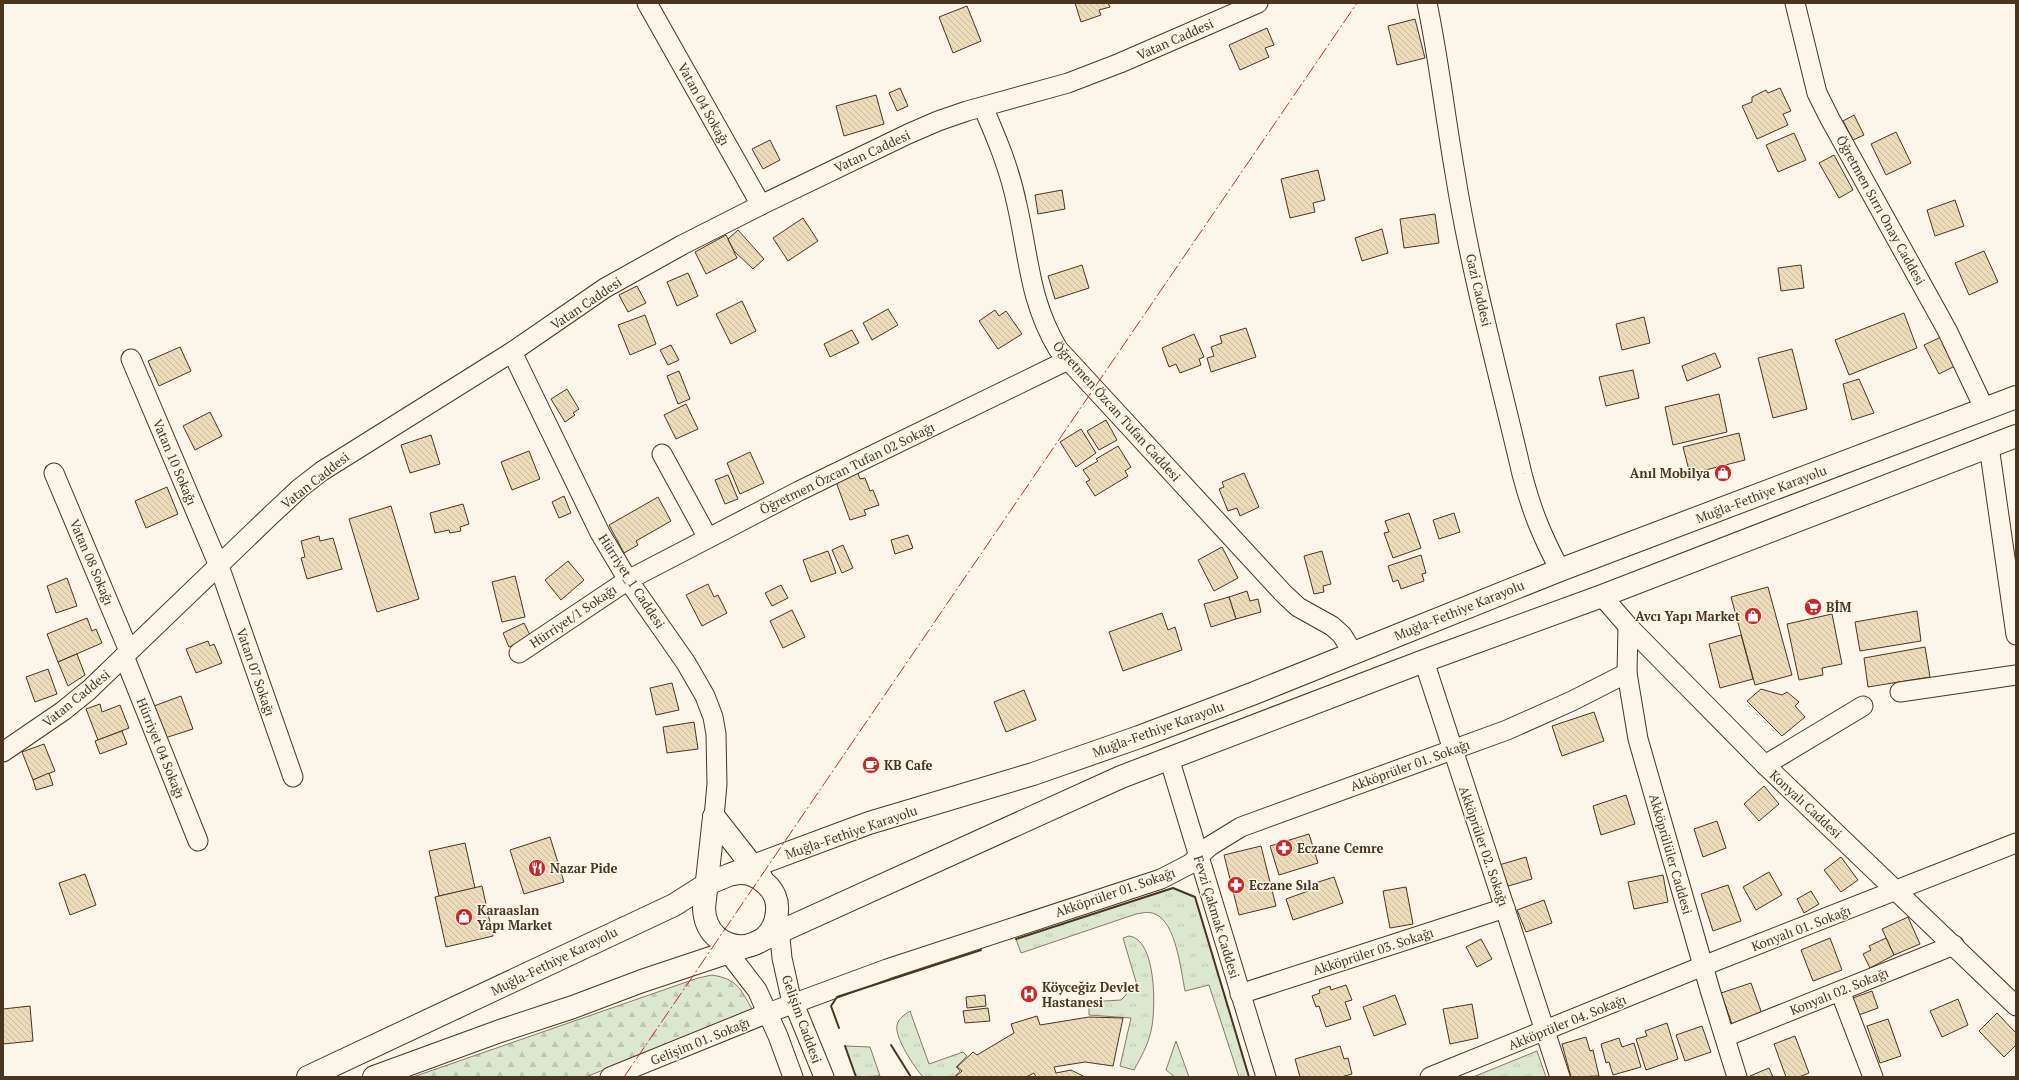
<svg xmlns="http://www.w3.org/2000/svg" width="2019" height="1080" viewBox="0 0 2019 1080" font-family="'PT Serif',serif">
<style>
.grass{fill:url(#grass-tufts);stroke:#887966}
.forest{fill:url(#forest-firs);stroke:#887966}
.building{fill:url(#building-back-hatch);stroke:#4a3520}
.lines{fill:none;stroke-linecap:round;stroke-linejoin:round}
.minor-casing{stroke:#4a3520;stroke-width:21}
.highway-casing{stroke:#4a3520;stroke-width:24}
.minor{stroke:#fbf6e9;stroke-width:19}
.highway{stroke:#fbf6e9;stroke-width:22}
.wall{stroke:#4a3520;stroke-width:2}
.power{stroke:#c62828;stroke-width:1;stroke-dasharray:14 3 2 3;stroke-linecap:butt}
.labels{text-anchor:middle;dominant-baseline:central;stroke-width:3;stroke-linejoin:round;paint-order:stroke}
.street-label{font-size:13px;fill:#4a3520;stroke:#fbf6e9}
.poi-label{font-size:13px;font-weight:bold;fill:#4a3520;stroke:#fbf6e9;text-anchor:start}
</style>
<defs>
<pattern id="grass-tufts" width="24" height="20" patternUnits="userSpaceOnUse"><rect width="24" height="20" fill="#dce7d0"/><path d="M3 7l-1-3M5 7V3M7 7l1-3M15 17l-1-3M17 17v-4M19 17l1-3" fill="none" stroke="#bec7b2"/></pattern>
<pattern id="forest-firs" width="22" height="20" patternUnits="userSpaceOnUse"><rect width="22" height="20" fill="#dce7d0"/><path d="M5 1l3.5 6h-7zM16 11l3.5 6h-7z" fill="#bec7b2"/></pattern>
<pattern id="building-back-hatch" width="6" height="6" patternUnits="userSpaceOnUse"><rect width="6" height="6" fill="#ecdcbc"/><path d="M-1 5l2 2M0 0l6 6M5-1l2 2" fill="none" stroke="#ccbda1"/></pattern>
</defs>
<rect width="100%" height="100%" fill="#fbf6e9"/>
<g class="grass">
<path d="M1173,888L1195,897L1249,1077H1239L1209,985L1185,991C1181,971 1176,922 1155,914C1148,911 1143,913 1136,914L1021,953L1016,939Z"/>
<path d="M1129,936C1157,939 1156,1011 1151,1031C1148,1045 1141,1057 1134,1070L1120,1066L1131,1018L1089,1015V1002L1121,1000L1126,995V988L1137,985L1123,938Z"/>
<path d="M910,1011L929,1064L963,1052L967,1056L956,1067L960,1071L954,1077H923C915,1068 894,1037 897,1025C899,1018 904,1015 910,1011Z"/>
<polygon points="1176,1041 1189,1077 1175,1077 1166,1070"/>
<polygon points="845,1046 870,1047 880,1076 856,1077"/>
<polygon points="1537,1051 1546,1077 1473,1077"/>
</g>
<path class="forest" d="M712,975C737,979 740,988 752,1009L586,1077H413L698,978Z"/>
<g class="building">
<polygon points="1075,3 1108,3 1110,7 1099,10 1101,15 1081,22"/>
<polygon points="967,6 981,41 953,53 939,17"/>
<polygon points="1415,19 1425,58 1397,65 1388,26"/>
<polygon points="1267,28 1274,45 1265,48 1269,57 1240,70 1229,45"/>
<polygon points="900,88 908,106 897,111 889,93"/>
<polygon points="1780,88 1791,111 1783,114 1788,125 1757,139 1742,106 1752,102 1752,97 1766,90 1768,93"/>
<polygon points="876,95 884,124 844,136 836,106"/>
<polygon points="1854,115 1864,135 1853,140 1843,121"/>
<polygon points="1896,132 1911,163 1886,175 1871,144"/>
<polygon points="1794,133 1806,160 1778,172 1766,145"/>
<polygon points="770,140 780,160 763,169 752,149"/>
<polygon points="1834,155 1853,190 1839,198 1819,163"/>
<polygon points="1318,170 1325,200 1313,203 1315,212 1290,218 1281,179"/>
<polygon points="1062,190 1065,209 1038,214 1035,195"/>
<polygon points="1955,200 1964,226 1935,236 1927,210"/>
<polygon points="1435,214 1439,243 1404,248 1400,219"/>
<polygon points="803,218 818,241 788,261 773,238"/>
<polygon points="1382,229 1388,253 1362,261 1355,238"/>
<polygon points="738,230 764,259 753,269 734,251 728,239"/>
<polygon points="726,235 737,258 706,274 695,252"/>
<polygon points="1984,251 1998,282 1969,295 1955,263"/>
<polygon points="1082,265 1089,288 1055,299 1048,276"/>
<polygon points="1801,265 1804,288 1781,291 1778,268"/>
<polygon points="688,273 698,296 677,306 667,282"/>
<polygon points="637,286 646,303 628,312 619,295"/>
<polygon points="742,301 756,331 731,344 716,314"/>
<polygon points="888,309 898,325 872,340 863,323"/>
<polygon points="995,310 999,316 1006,311 1022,334 998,349 979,321"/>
<polygon points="1904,313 1917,348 1849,375 1835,340"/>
<polygon points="645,315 656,344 630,355 618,325"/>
<polygon points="1644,317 1650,343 1622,350 1616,324"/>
<polygon points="1246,328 1256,357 1211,372 1207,358 1214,356 1211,347 1222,343 1220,336"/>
<polygon points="852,330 859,343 830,357 824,344"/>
<polygon points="1194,334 1204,357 1199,359 1201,365 1180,373 1176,364 1169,367 1162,348"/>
<polygon points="1941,337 1955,366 1939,374 1924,345"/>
<polygon points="671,345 679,360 668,365 660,350"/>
<polygon points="180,347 191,371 159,386 148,361"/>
<polygon points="1792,349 1807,409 1773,418 1758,358"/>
<polygon points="1715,353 1721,367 1687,381 1682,366"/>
<polygon points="1633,370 1639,398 1606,406 1599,377"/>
<polygon points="679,371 690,399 678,404 667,376"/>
<polygon points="1859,379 1874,413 1852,420 1843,384"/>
<polygon points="567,389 579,409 573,413 575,415 565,422 551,399"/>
<polygon points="1719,394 1727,432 1673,445 1665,407"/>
<polygon points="686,404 698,429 676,439 664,415"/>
<polygon points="210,412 222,436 195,450 183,426"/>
<polygon points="1106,420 1117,440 1099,450 1087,431"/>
<polygon points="1081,429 1096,453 1076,467 1060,442"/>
<polygon points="1739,433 1745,460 1690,474 1683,447"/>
<polygon points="431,435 440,464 410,473 401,445"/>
<polygon points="1118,446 1131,467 1125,471 1128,476 1095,496 1086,482 1090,480 1083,470 1098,461 1096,459"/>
<polygon points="529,451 540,479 512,490 501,462"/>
<polygon points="750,452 764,483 740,494 727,463"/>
<polygon points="857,471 860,479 865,478 870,491 873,490 879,505 864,510 866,515 850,520 835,479"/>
<polygon points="1244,473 1259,507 1240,516 1237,508 1228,511 1219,489 1224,487 1222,482"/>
<polygon points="728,475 738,499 725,504 715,480"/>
<polygon points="167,487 178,514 146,528 135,501"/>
<polygon points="564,496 571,513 559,518 552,502"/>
<polygon points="658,497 671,521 636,541 638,545 624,553 609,525"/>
<polygon points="463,504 469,524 460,527 461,531 450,533 449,530 435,533 430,513"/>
<polygon points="391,506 419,599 377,612 349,519"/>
<polygon points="1409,513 1421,548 1393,558 1384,533 1389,532 1385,521"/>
<polygon points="1454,513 1460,532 1439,539 1433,520"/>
<polygon points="908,535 913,548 895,554 891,540"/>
<polygon points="319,536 320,541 333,538 342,569 307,579 301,558 305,557 301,541"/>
<polygon points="843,545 853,568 842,573 832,550"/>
<polygon points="1222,547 1238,578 1214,591 1198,560"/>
<polygon points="828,551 836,573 811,582 803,560"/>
<polygon points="1322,551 1331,584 1323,586 1324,592 1314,594 1304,556"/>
<polygon points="1421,555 1426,573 1422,574 1424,581 1401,589 1398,580 1393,582 1388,566"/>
<polygon points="568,561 584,580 561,600 545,580"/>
<polygon points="515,576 525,617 502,622 492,582"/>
<polygon points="67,578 77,606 56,613 47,586"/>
<polygon points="708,584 714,597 718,595 727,613 702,626 686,595"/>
<polygon points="781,585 788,598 772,606 765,593"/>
<polygon points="1768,587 1792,675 1755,685 1731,597"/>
<polygon points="1247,591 1250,601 1258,599 1261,612 1236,619 1229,597"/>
<polygon points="1229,597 1236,619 1211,627 1204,604"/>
<polygon points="792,610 805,637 783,648 770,621"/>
<polygon points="1917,611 1921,641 1860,651 1855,622"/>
<polygon points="1162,613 1168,630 1175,627 1182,650 1123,671 1109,632"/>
<polygon points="1832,614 1842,664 1822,668 1823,675 1799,680 1787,624"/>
<polygon points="87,618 92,631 96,629 102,643 58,662 47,634"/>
<polygon points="524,623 531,637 509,647 503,633"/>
<polygon points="1741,635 1753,679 1720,688 1709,644"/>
<polygon points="208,641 210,646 214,644 222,663 196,673 186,649"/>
<polygon points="1925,647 1930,677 1868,687 1864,658"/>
<polygon points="77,654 85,675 68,686 58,662"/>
<polygon points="48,669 57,694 35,702 26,677"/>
<polygon points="672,683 679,710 656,715 650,688"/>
<polygon points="1761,689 1782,695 1787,692 1799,702 1795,706 1805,717 1782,736 1747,701"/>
<polygon points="1024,690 1036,720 1006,732 994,702"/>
<polygon points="181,696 193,729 165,738 154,706"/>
<polygon points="100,704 102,712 120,705 129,728 98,740 86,709"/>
<polygon points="1594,712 1604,741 1562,756 1552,726"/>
<polygon points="694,722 698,749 667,753 663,727"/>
<polygon points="122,731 127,744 100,754 95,741"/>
<polygon points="44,744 55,771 33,780 22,752"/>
<polygon points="49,773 53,785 36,790 33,780"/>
<polygon points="1764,786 1779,804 1759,821 1744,804"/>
<polygon points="1626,795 1635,824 1601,835 1593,806"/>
<polygon points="1717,821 1726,848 1703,857 1694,829"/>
<polygon points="1309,834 1318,863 1279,875 1270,846"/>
<polygon points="550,837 564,882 524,894 510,850"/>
<polygon points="465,843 475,888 439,896 429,851"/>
<polygon points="1261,846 1276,906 1239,915 1224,855"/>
<polygon points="1526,857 1532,879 1505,887 1499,865"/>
<polygon points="1841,857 1858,880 1841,892 1824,870"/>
<polygon points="1769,872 1782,895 1756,910 1743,887"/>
<polygon points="85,874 96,905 70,915 59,883"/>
<polygon points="1663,875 1668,902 1634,909 1628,882"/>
<polygon points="1334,877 1343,903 1293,920 1286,899 1311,890 1309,885"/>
<polygon points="1728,885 1741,921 1713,931 1701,894"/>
<polygon points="482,886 493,936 446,947 435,897"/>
<polygon points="1406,887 1413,924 1390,928 1383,891"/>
<polygon points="1811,891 1819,904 1804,913 1797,899"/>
<polygon points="1544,900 1552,923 1526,932 1517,910"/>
<polygon points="1908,917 1920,944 1894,955 1882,929"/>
<polygon points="1830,938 1842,970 1813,981 1801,950"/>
<polygon points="1886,938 1894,955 1870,968 1863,954 1871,950 1869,946"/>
<polygon points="1481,939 1492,959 1477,967 1466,947"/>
<polygon points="1751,983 1762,1014 1732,1024 1721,993"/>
<polygon points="1346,985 1352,1000 1345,1002 1351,1019 1326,1027 1319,1006 1316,1007 1312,996 1320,993 1319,990 1330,986 1331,990"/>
<polygon points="1872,991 1878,1008 1856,1016 1850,999"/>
<polygon points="985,995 986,1006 967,1008 966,997"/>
<polygon points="1395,995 1406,1024 1374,1036 1363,1007"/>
<polygon points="1958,999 1968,1025 1942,1037 1930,1011"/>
<polygon points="1472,1004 1478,1038 1450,1044 1443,1009"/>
<polygon points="30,1006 33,1041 3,1044 3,1009"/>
<polygon points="988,1008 990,1021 965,1023 963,1011"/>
<polygon points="1997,1013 2016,1033 2016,1045 2004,1057 1979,1031"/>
<polygon points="1037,1016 1040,1025 1089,1017 1123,1018 1113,1066 1085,1062 1054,1067 1056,1073 1071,1070 1085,1077 1036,1077 1034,1073 1026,1077 955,1077 962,1071 957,1067 973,1052 977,1055 1014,1033 1011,1024"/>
<polygon points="1888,1019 1901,1056 1880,1063 1867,1026"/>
<polygon points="1667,1023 1678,1059 1646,1070 1636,1039 1647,1036 1645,1031"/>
<polygon points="1702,1026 1711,1052 1685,1061 1676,1035"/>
<polygon points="1795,1036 1809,1073 1799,1077 1786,1077 1774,1044"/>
<polygon points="1586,1037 1590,1051 1593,1050 1599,1076 1571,1077 1562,1044"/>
<polygon points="1619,1038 1622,1047 1634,1043 1641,1067 1613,1075 1609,1062 1606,1063 1601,1044"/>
<polygon points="1340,1046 1344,1059 1348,1058 1352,1074 1341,1077 1300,1077 1295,1059"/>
<polygon points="1769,1068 1773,1077 1750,1077 1750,1076"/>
</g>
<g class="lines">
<defs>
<g id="minor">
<polyline points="647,3 761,205"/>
<path d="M1427,3C1439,60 1445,116 1455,173C1471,274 1499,375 1522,474C1532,512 1542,536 1560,570"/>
<polyline points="1795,3 1817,93 1830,119 1947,330 1985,410"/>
<path d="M983,107C997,139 1010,170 1017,205C1029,257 1029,300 1058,349L1284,594L1298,607L1332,626L1342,635L1353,653"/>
<polyline points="512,352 600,533 628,580 686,663 705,696 713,717 716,734 717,784 714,817"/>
<polyline points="131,359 219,566 293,777"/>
<polyline points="1989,446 2016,635"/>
<polyline points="662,454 708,538"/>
<polyline points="54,473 129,651"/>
<polyline points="1602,596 1628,626 1765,765 2016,1006"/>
<polyline points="1628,626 1627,673 1638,739 1710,990 1737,1077"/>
<polyline points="519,653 628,580 799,491 1068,360"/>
<polyline points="124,656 198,841"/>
<polyline points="1424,661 1560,1077"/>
<polyline points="1900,692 2016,675"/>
<polyline points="3,752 63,711 89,690 269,517 300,488 322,471 512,352 605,288 682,245 761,205 908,134 938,121 967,111 1068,83 1120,63 1258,3"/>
<polyline points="1169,758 1266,1077"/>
<polyline points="1765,765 1863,706"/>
<polyline points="778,918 782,958 790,994 824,1077"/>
<polyline points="720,942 757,990 778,1036 793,1077"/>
<polyline points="1840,991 1873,1077"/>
<polyline points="1240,994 1505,908"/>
<polyline points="1725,1037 1954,945"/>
<polyline points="610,1077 768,1013 887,969 1161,879 1190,864 1210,846 1241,827 1507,730 1572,701 1627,673"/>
<polyline points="1430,1077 1703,966 2016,843"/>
</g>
<g id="highway">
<path d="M714,817L704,908C706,958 774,959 777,911C778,901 774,891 766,884C757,875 745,871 733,874"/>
<polyline points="714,817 761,877"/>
<polyline points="308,1077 674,905 707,884 729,875 869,823 1033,774 1139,737 1252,694 1560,570 2016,397"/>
<polyline points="374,1077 500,1031 573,1007 642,981 753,944 1121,777 1424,661 1602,596 2016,436"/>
</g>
</defs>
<use href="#minor" class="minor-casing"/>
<use href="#highway" class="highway-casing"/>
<use href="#minor" class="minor"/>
<use href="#highway" class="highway"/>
<g class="wall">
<polyline points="1016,939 1173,888 1195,897 1249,1077"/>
<polyline points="839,1028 831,1006 837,997 981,950"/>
<polyline points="891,1045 911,1077"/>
<polyline points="845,1046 856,1077"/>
</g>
<polyline class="power" points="624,1077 1357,3"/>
</g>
<defs>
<symbol id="shop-disc" viewBox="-11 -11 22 22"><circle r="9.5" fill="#c62828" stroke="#fbf6e9"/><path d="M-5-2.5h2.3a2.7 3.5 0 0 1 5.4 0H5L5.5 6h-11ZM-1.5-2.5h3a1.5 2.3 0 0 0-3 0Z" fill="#fff"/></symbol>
<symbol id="supermarket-disc" viewBox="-11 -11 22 22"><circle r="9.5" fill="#c62828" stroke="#fbf6e9"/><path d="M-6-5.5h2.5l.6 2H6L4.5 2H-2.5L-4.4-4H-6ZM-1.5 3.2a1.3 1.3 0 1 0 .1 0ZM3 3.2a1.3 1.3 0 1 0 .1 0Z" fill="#fff"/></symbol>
<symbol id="cafe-disc" viewBox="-11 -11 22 22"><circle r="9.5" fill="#c62828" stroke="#fbf6e9"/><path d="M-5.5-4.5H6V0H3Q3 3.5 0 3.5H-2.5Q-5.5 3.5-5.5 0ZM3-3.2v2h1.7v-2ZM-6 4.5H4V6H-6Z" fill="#fff"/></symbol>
<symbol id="pharmacy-disc" viewBox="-11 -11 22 22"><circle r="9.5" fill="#c62828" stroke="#fbf6e9"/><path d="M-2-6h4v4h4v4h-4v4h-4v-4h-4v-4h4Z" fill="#fff"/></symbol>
<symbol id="restaurant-disc" viewBox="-11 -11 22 22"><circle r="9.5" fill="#c62828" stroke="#fbf6e9"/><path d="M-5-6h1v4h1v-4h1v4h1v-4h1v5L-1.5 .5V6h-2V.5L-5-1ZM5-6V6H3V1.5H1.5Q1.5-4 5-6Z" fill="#fff"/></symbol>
<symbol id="hospital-disc" viewBox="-11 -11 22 22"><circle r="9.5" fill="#c62828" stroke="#fbf6e9"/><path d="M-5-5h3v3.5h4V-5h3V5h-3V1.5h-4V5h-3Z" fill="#fff"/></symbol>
</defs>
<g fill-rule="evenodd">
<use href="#shop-disc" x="1713" y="463" width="20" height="20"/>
<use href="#supermarket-disc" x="1803" y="597" width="20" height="20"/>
<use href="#shop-disc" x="1743" y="606" width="20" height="20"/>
<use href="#cafe-disc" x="861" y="755" width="20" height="20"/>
<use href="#pharmacy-disc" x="1274" y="838" width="20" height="20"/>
<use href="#restaurant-disc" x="527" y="858" width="20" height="20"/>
<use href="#pharmacy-disc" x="1226" y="875" width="20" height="20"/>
<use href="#shop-disc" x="454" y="907" width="20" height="20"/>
<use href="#hospital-disc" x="1019" y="984" width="20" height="20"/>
</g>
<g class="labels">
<g class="street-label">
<text transform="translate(1175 39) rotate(-24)">Vatan Caddesi</text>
<text transform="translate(704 104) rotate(61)">Vatan 04 Sokağı</text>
<text transform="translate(872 151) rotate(-25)">Vatan Caddesi</text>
<text transform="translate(1881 210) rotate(61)">Öğretmen Sırrı Onay Caddesi</text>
<text transform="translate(1479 290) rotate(77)">Gazi Caddesi</text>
<text transform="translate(586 303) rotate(-34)">Vatan Caddesi</text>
<text transform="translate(1117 411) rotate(48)">Öğretmen Özcan Tufan Caddesi</text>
<text transform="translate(175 462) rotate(67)">Vatan 10 Sokağı</text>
<text transform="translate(847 468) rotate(-26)">Öğretmen Özcan Tufan 02 Sokağı</text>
<text transform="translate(315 480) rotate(-38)">Vatan Caddesi</text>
<text transform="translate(1761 494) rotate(-21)">Muğla-Fethiye Karayolu</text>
<text transform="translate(92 562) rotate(67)">Vatan 08 Sokağı</text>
<text transform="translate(632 581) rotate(57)">Hürriyet_1 Caddesi</text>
<text transform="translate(1459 610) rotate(-22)">Muğla-Fethiye Karayolu</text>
<text transform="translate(573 616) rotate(-34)">Hürriyet/1 Sokağı</text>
<text transform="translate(256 672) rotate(71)">Vatan 07 Sokağı</text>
<text transform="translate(76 698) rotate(-39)">Vatan Caddesi</text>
<text transform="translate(1158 729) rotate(-20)">Muğla-Fethiye Karayolu</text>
<text transform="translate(161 748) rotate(68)">Hürriyet 04 Sokağı</text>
<text transform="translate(1410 765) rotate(-20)">Akköprüler 01. Sokağı</text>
<text transform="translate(1806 804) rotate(43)">Konyalı Caddesi</text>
<text transform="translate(851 832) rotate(-19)">Muğla-Fethiye Karayolu</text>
<text transform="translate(1484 846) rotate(71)">Akköprüler 02. Sokağı</text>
<text transform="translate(1671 854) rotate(74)">Akköprülüler Caddesi</text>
<text transform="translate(1115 892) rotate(-19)">Akköprüler 01. Sokağı</text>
<text transform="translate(1217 917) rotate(73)">Fevzi Çakmak Caddesi</text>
<text transform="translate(1801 928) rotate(-21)">Konyalı 01. Sokağı</text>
<text transform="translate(1373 951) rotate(-18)">Akköprüler 03. Sokağı</text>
<text transform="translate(554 961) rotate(-26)">Muğla-Fethiye Karayolu</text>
<text transform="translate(1839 991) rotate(-22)">Konyalı 02. Sokağı</text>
<text transform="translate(802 1019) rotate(70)">Gelişim Caddesi</text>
<text transform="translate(1567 1022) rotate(-22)">Akköprüler 04. Sokağı</text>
<text transform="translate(700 1041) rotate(-22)">Gelişim 01. Sokağı</text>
</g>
<g class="poi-label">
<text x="1710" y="473" text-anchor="end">Anıl Mobilya</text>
<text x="1826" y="607">BİM</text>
<text x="1740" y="616" text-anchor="end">Avcı Yapı Market</text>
<text x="884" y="765">KB Cafe</text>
<text x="1297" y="848">Eczane Cemre</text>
<text x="550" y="868">Nazar Pide</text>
<text x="1249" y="885">Eczane Sıla</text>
<text x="477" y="910">Karaaslan<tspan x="477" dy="15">Yapı Market</tspan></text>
<text x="1042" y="987">Köyceğiz Devlet<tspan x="1042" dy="15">Hastanesi</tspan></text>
</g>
</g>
<rect width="2019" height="1080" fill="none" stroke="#4a3520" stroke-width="8"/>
</svg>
